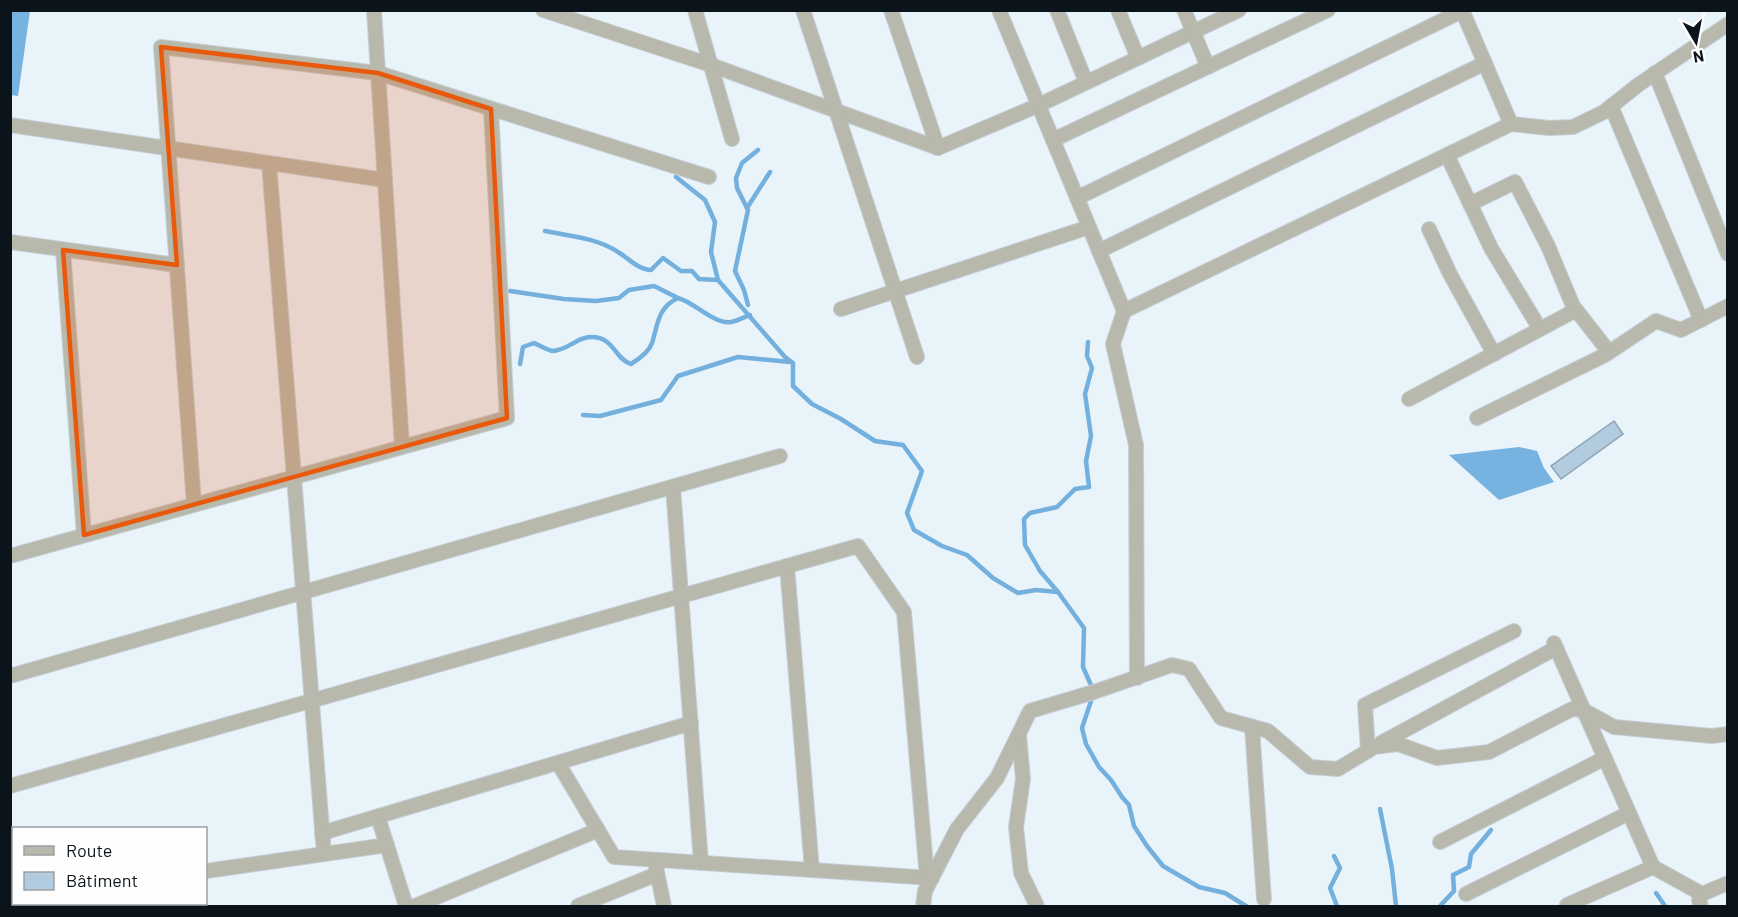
<svg xmlns="http://www.w3.org/2000/svg" width="1738" height="917" viewBox="0 0 1738 917" font-family="Barlow,sans-serif">
<style>
.forest{fill:#77b3e0}
.lines{fill:none;stroke-linecap:round;stroke-linejoin:round}
.stream{stroke:#74b0dd;stroke-width:4.5}
.building{fill:#b3cbde;stroke:#8da4b6;stroke-width:1.5}
.minor-casing{stroke:#c5cfd6;stroke-width:16}
.minor{stroke:#b8b8ac;stroke-width:14}
.marked{fill:#e8590c;fill-opacity:0.2;stroke:#e8590c;stroke-width:4.5;stroke-linejoin:round}
</style>
<rect width="100%" height="100%" fill="#e9f3fa"/>
<g class="forest">
<polygon points="11,10 30,11 18,96 11,95"/>
<polygon points="1519,447 1537,451 1544,468 1554,482 1499,500 1449,455"/>
</g>
<g class="lines">
<g class="stream">
<polyline points="676,177 705,200 715,222 711,252 718,280"/>
<polyline points="747,208 770,172"/>
<path d="M545,231C569,236 597,238 618,252C628,258 639,270 651,270L663,258L681,271H692L699,279L718,280L785,357L793,363V386L812,404L841,419L875,441L903,445L922,471L907,513L914,530L942,546L967,555L993,578L1018,593L1036,590L1058,592"/>
<polyline points="510,291 564,299 596,301 619,298 629,290 654,286 678,298"/>
<polyline points="748,305 744,290 735,271 748,210 737,188 736,178 742,163 758,150"/>
<polyline points="1088,342 1087,356 1092,368 1085,394 1091,436 1086,461 1089,487 1075,489 1057,507 1030,513 1024,519 1025,545 1040,571 1058,592 1084,628 1083,667 1094,692 1082,728 1086,744 1099,767 1111,780 1122,797 1129,805 1134,826 1147,846 1163,866 1199,887 1225,893 1246,906"/>
<path d="M520,364L523,347L534,343C540,346 547,350 552,351C568,351 577,336 593,337C614,338 615,359 631,364C639,359 649,352 652,343C658,325 657,308 678,298C694,302 715,325 731,322C737,321 744,317 750,315"/>
<polyline points="583,415 600,416 661,400 678,376 738,357 790,362"/>
<polyline points="1380,809 1392,869 1396,906"/>
<polyline points="1334,856 1340,868 1330,888 1337,906"/>
<polyline points="1656,893 1665,906"/>
<polyline points="1440,906 1454,891 1453,875 1469,867 1471,854 1491,830"/>
</g>
</g>
<polygon class="building" points="1614,421 1623,434 1561,479 1551,466"/>
<g class="lines">
<defs>
<g id="minor">
<polyline points="374,10 402,446"/>
<polyline points="543,10 711,65 938,148 1039,105 1239,10"/>
<polyline points="695,10 732,139"/>
<polyline points="803,10 917,357"/>
<polyline points="891,10 938,148"/>
<polyline points="999,10 1124,311 1113,344 1136,445 1137,678"/>
<polyline points="1057,10 1086,82"/>
<polyline points="1118,10 1138,58"/>
<polyline points="1184,10 1208,67"/>
<polyline points="1462,10 1511,124"/>
<polyline points="1655,73 1728,254"/>
<polyline points="1611,106 1701,320"/>
<polyline points="10,125 385,180"/>
<polyline points="1053,140 1328,10"/>
<polyline points="1447,155 1491,248 1540,329"/>
<polyline points="269,163 324,854"/>
<polyline points="1077,198 1462,11"/>
<polyline points="1470,204 1515,182 1548,246 1573,306 1609,352"/>
<polyline points="1429,229 1450,274 1494,354"/>
<polyline points="10,242 177,265"/>
<polyline points="63,250 84,535"/>
<polyline points="1099,251 1485,63"/>
<polyline points="841,309 1089,227"/>
<polyline points="1124,311 1511,124 1549,128 1573,127 1604,112 1638,85 1728,24"/>
<polyline points="1409,399 1576,310"/>
<polyline points="1477,418 1605,355 1656,321 1681,330 1728,306"/>
<polyline points="673,487 701,863"/>
<polyline points="194,504 161,47 378,73 709,177"/>
<polyline points="10,556 507,418 491,109"/>
<polyline points="787,566 812,870"/>
<polyline points="1554,643 1653,867 1567,905"/>
<polyline points="10,676 780,456"/>
<polyline points="1252,727 1264,899"/>
<polyline points="1019,735 1023,779 1016,827 1021,873 1037,906"/>
<polyline points="1381,743 1556,648"/>
<polyline points="1368,751 1365,705 1514,631"/>
<polyline points="558,763 614,857 932,878"/>
<polyline points="10,786 858,546 904,612 927,878"/>
<polyline points="378,817 406,906"/>
<polyline points="322,833 691,723"/>
<polyline points="1440,842 1605,758"/>
<polyline points="656,867 664,906"/>
<polyline points="1653,867 1702,894 1699,900 1701,906"/>
<polyline points="206,871 387,845"/>
<polyline points="1466,894 1629,813"/>
<polyline points="1702,894 1728,883"/>
<polyline points="10,898 14,898"/>
<polyline points="415,906 598,830"/>
<polyline points="578,906 657,874"/>
<polyline points="923,906 925,891 957,829 997,778 1030,711 1094,692 1172,665 1189,669 1221,718 1268,731 1310,767 1338,769 1374,747 1398,744 1437,758 1489,752 1572,709 1583,710 1614,727 1712,736 1728,734"/>
</g>
</defs>
<use href="#minor" class="minor-casing"/>
<use href="#minor" class="minor"/>
</g>
<path class="marked" d="M161,47L378,73L491,109L507,418L84,535L63,250L177,265Z"/>
<rect width="1738" height="917" fill="none" stroke="#0b141a" stroke-width="24"/>
<rect x="12" y="827" width="195" height="78" fill="#fefefe" stroke="#9da0a3" stroke-width="1.5"/>
<rect x="24" y="846" width="30" height="9" fill="#b8b8ac" stroke="#9da0a3" stroke-width="1.5"/>
<text x="66" y="857" font-size="18" fill="#0b141a">Route</text>
<rect x="24" y="872" width="30" height="18" fill="#b3cbde" stroke="#9da0a3" stroke-width="1.5"/>
<text x="66" y="887" font-size="18" fill="#0b141a">Bâtiment</text>
<g transform="translate(1696 42) rotate(170)" stroke="#fefefe" stroke-width="4.5" paint-order="stroke">
<path d="M0-4.5L10 22L0 15L-10 22Z" fill="#0b141a"/>
<text y="-9" font-size="16" font-weight="bold" text-anchor="middle" fill="#0b141a">N</text>
</g>
</svg>
